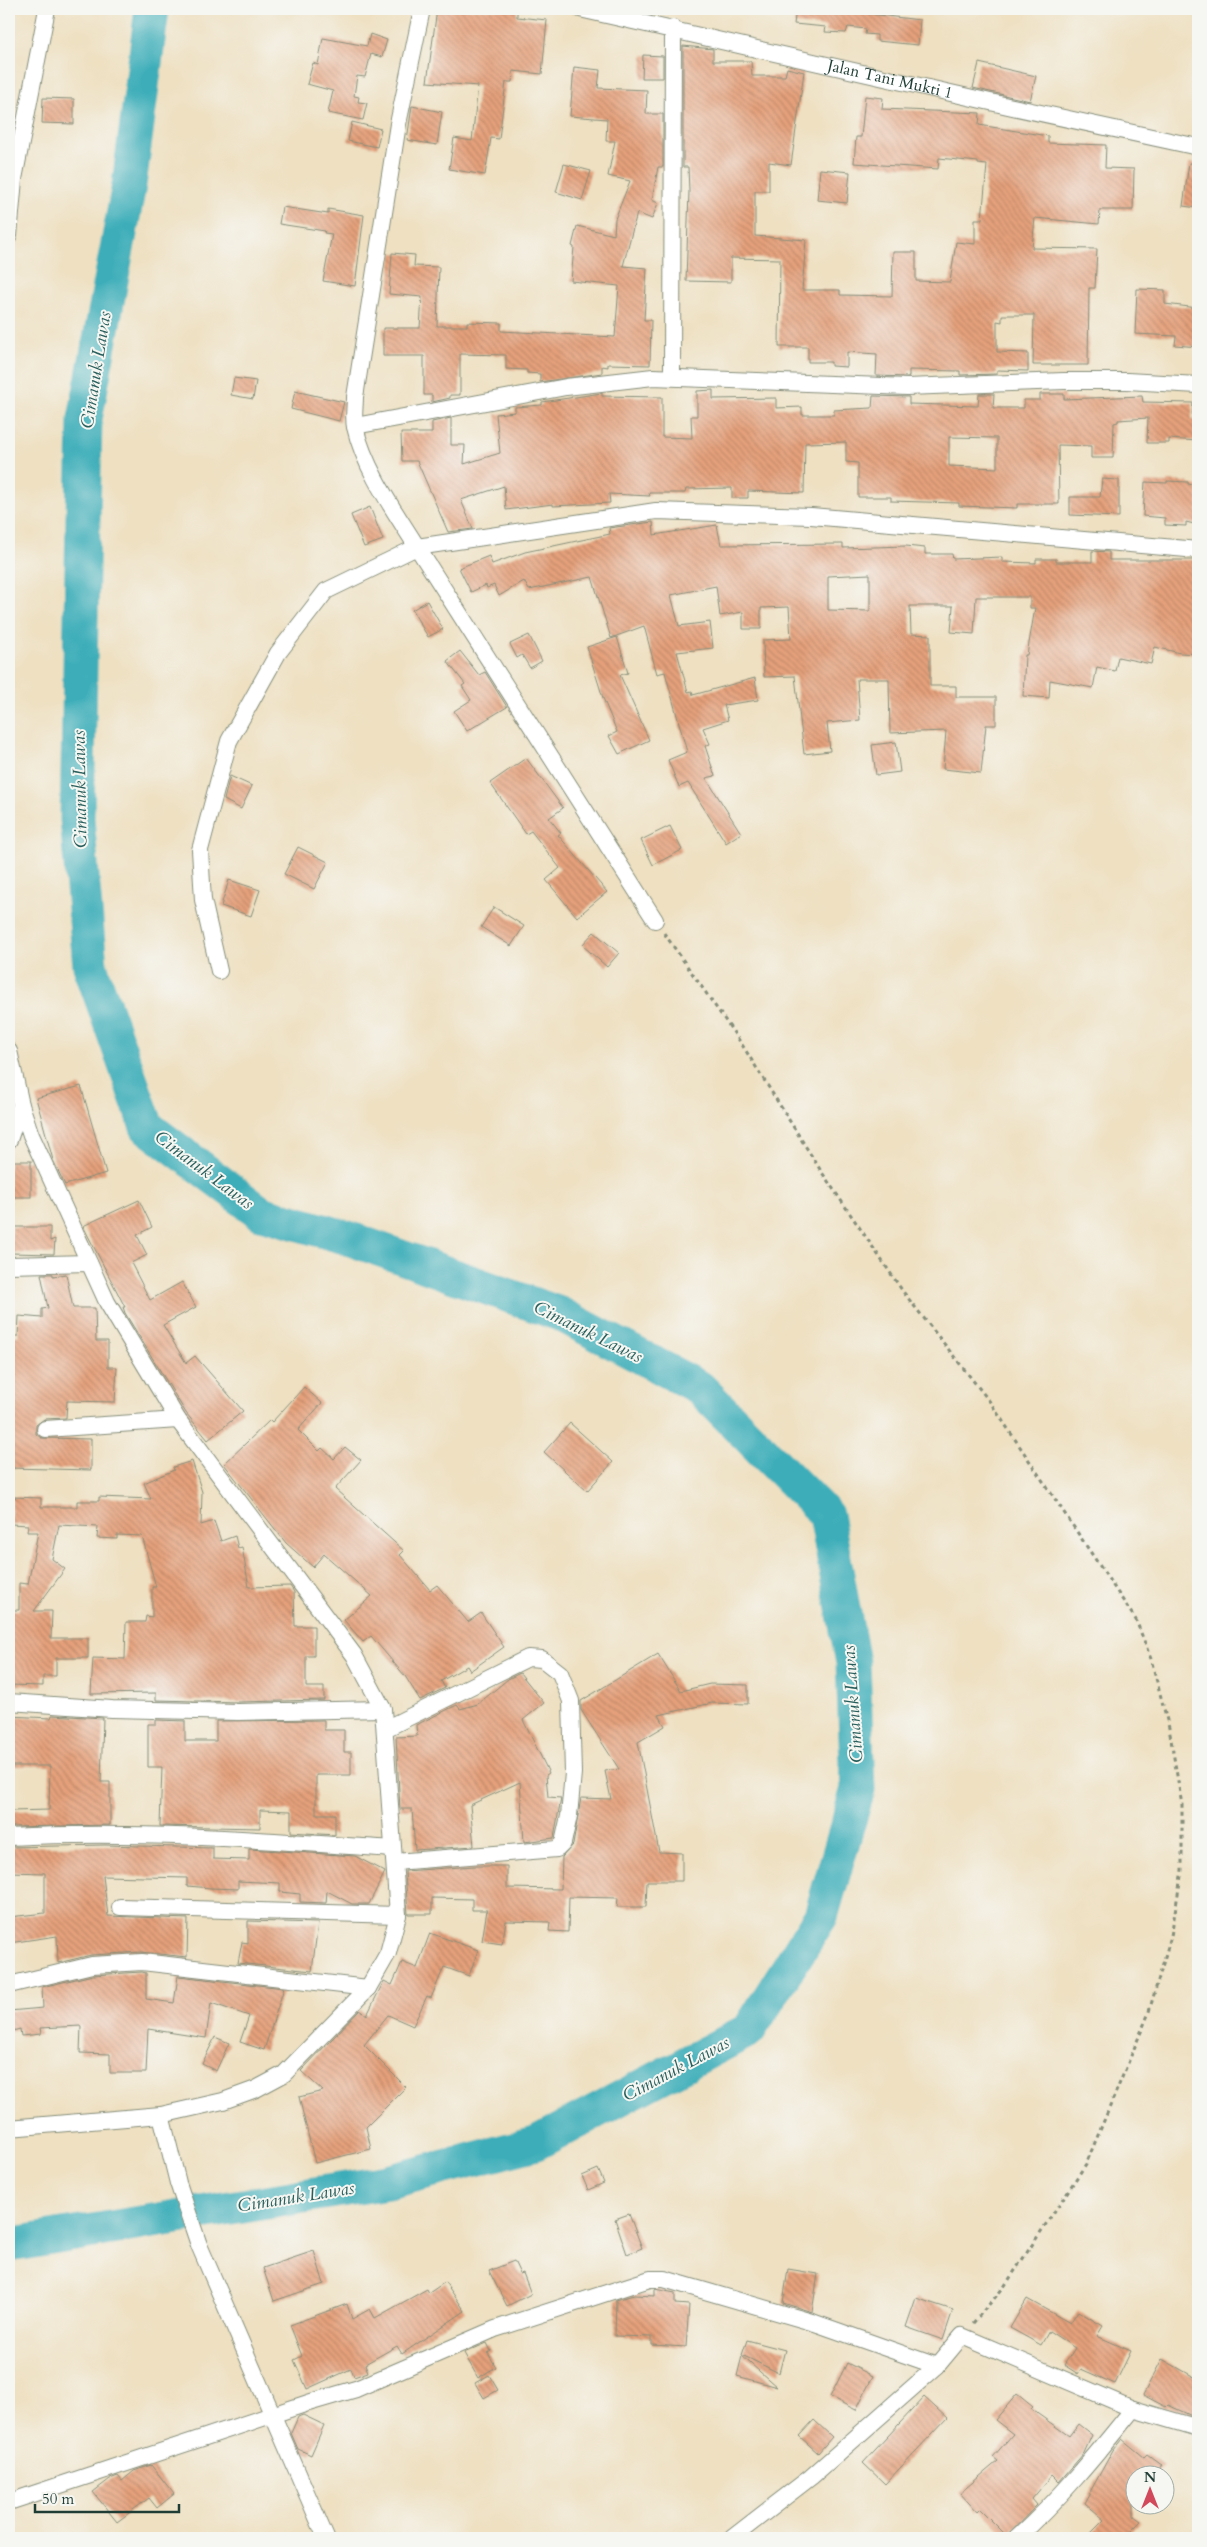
<svg xmlns="http://www.w3.org/2000/svg" width="1207" height="2547" viewBox="0 0 1207 2547" font-family="Cardo,serif">
<style>
.lines{fill:none;stroke-linecap:round;stroke-linejoin:round}
.river{stroke:#3eaeb9;stroke-width:35}
.building{fill:url(#building-back-hatch);fill-rule:evenodd}
.street-casing{stroke:#868e7a;stroke-width:18}
.path{stroke:#868e7a;stroke-width:3;stroke-dasharray:4 4;stroke-linecap:butt}
.street{stroke:#fff;stroke-width:16}
.labels{text-anchor:middle;dominant-baseline:central;stroke-width:4;stroke-linejoin:round;paint-order:stroke}
.street-label{font-size:16px;fill:#1f3d34;stroke:#f6f6f2}
.water-label{font-size:18px;font-style:italic;fill:#285f5c;stroke:#f6f6f2}
</style>
<defs>
<pattern id="building-back-hatch" width="6" height="6" patternUnits="userSpaceOnUse" patternTransform="scale(1.25)"><rect width="6" height="6" fill="#e6a17b"/><path d="M-1 5l2 2M0 0l6 6M5-1l2 2" fill="none" stroke="#ba8466"/></pattern>
</defs>
<rect width="100%" height="100%" fill="#f6f6f2"/>
<filter id="ink" filterUnits="userSpaceOnUse"><feTurbulence type="fractalNoise" baseFrequency=".02" numOctaves="2"/><feDisplacementMap in="SourceGraphic" scale="10" xChannelSelector="R" yChannelSelector="G"/><feConvolveMatrix kernelMatrix="1 2 1 2 8 2 1 2 1" color-interpolation-filters="sRGB"/></filter>
<filter id="wash" filterUnits="userSpaceOnUse"><feTurbulence type="fractalNoise" baseFrequency=".0096" numOctaves="4" result="noise"/><feDisplacementMap in="SourceGraphic" scale="20" xChannelSelector="R" yChannelSelector="G"/><feGaussianBlur stdDeviation="1.12" result="paint"/><feColorMatrix in="noise" values="0 0 0 0 0 0 0 0 0 0 0 0 0 0 0 0 0 1.4 0 .05"/><feComposite in="paint" operator="in"/></filter>
<g filter="url(#wash)">
<rect width="100%" height="100%" fill="#eee0c1"/>
<g class="lines">
<polyline class="river" points="9,2245 388,2182 536,2143 749,2030 821,1916 858,1789 853,1663 826,1515 700,1388 560,1314 348,1238 261,1213 147,1127 90,966 77,819 85,419 129,185 152,9"/>
</g>
<g id="blocks">
<g class="building">
<polygon points="437,9 517,9 517,17 547,20 542,74 513,71 512,82 506,82 499,139 491,138 485,175 449,169 454,138 472,141 478,86 427,82"/>
<polygon points="796,9 853,9 853,12 920,20 918,45 877,41 877,35 865,34 866,29 848,27 846,33 825,32 826,27 794,24"/>
<polygon points="370,34 387,40 382,57 371,54 365,77 357,76 354,96 359,97 358,102 367,103 363,120 328,113 333,91 307,84 313,63 318,65 323,38 367,46"/>
<polygon points="683,46 713,49 713,61 751,61 752,76 785,76 787,68 804,72 791,165 769,162 769,191 755,191 755,236 806,240 802,290 840,290 840,295 892,296 893,252 916,252 916,281 950,282 956,242 975,244 975,219 982,219 987,165 978,164 978,162 939,158 938,169 854,163 856,137 861,137 865,96 883,98 882,109 980,113 979,125 1048,136 1048,143 1106,145 1105,168 1134,169 1133,210 1100,210 1099,224 1035,218 1032,248 1097,249 1095,288 1089,288 1088,365 1033,365 1034,315 1002,315 1002,322 997,321 997,352 1028,353 1028,371 997,370 997,374 960,375 960,371 909,370 909,377 876,376 877,354 847,352 847,367 831,366 831,362 808,362 808,347 779,347 780,259 731,258 731,282 686,281 689,191 688,167 683,167"/>
<polygon points="643,55 663,56 663,78 642,78"/>
<polygon points="979,63 1036,76 1030,101 973,88"/>
<polygon points="574,67 600,70 598,88 647,90 646,114 663,114 663,167 658,167 652,200 658,203 652,219 637,213 623,266 647,268 644,320 651,320 650,365 608,364 608,367 602,366 602,373 540,382 540,374 527,373 527,370 506,369 506,355 460,354 460,395 450,395 450,398 432,402 432,395 424,395 424,356 383,356 383,328 420,328 422,297 389,294 392,253 415,255 414,266 439,267 437,326 467,326 467,322 501,323 501,331 615,337 619,286 571,281 574,247 572,246 577,226 614,235 615,219 630,181 608,176 615,141 606,141 607,119 570,116"/>
<polygon points="43,98 74,99 74,124 42,123"/>
<polygon points="412,106 442,112 437,145 407,140"/>
<polygon points="352,122 381,129 377,147 348,141"/>
<polygon points="1189,163 1198,164 1198,208 1183,206"/>
<polygon points="564,164 591,171 582,200 556,192"/>
<polygon points="820,169 850,172 847,203 817,200"/>
<polygon points="282,207 328,214 328,209 364,215 355,286 323,281 332,234 324,233 325,231 279,224"/>
<polygon points="1137,289 1165,290 1165,304 1198,308 1198,347 1175,345 1176,336 1135,334"/>
<polygon points="234,378 256,381 253,399 231,395"/>
<path d="M713,390V399L776,398V408L802,407V415H834V410L872,408L873,396L909,397V404L978,406L979,394H994L993,408H1024V400H1040V394H1064V399L1142,396L1143,402L1193,403L1192,419L1198,420V441L1169,439V443H1147L1148,418L1118,420V422L1114,423L1113,458H1091V446L1058,445L1059,504H1017V508L959,506V503L891,501V497H858V463L846,462V442L805,443L804,493L748,491V498H732V488L686,489L685,493H649L650,496L609,494L610,503L553,506V504L506,510L504,486L461,500L473,529L448,532L417,461H402L401,433H432V422L451,418V445H465L464,464L500,453L496,414L515,412V407L542,405V402L602,393V396L662,397V437L692,438L691,416H697V391ZM949,437L997,438V468L949,466Z"/>
<polygon points="295,391 344,402 339,421 291,409"/>
<polygon points="1102,479 1119,480 1119,517 1070,515 1070,497 1100,497"/>
<polygon points="1167,481 1188,482 1188,484 1198,486 1198,525 1186,522 1186,526 1165,525 1165,518 1143,516 1145,482 1167,483"/>
<polygon points="370,507 383,540 364,547 351,515"/>
<path d="M653,522L654,535L717,525L721,545L843,544V548L906,546L925,548V554H952L953,559L1002,557V562L1036,563V559H1056V562H1092V551L1109,552V560H1198V654L1180,653L1155,647L1151,664L1118,657L1115,671L1097,667L1093,688L1050,680L1049,698L1023,696L1025,655H1027L1035,608H1030V597H976L974,634L951,632L953,606H910L911,634L930,635V686H956V697H996V725H986L981,773L943,769L946,731L890,733L889,679H857L860,720L827,723L830,751L804,754L795,676L764,677L763,640L791,639L789,607L761,608V629H743V612L720,616L716,586L671,595L679,626L710,622L713,648L677,652L688,692L692,691L693,695L755,678L758,700L724,705L728,720L703,728L710,744L705,746L715,776L706,778L741,833L726,843L688,783L679,787L668,760L687,752L665,672L657,674L644,626L611,638L592,577L529,590L524,581L499,596L494,585L487,588L486,585L471,592L459,568L489,556L492,564L525,552L610,534L609,528ZM870,574V611L828,610V576Z"/>
<polygon points="427,601 443,629 428,637 412,610"/>
<polygon points="529,635 542,661 530,668 522,655 517,658 510,644"/>
<polygon points="617,637 628,673 620,675 649,740 619,754 609,736 617,732 603,698 587,647"/>
<polygon points="460,651 479,675 485,672 507,707 467,731 454,711 471,700 462,686 465,684 447,661"/>
<polygon points="896,742 900,772 876,775 872,745"/>
<polygon points="526,758 563,808 549,818 561,833 558,835 607,892 577,917 546,880 560,868 531,831 526,834 490,783"/>
<polygon points="230,776 252,786 241,809 224,800"/>
<polygon points="670,826 682,850 653,865 641,840"/>
<polygon points="298,847 328,862 314,889 284,874"/>
<polygon points="229,880 260,890 251,916 221,906"/>
<polygon points="494,907 524,926 511,946 481,927"/>
<polygon points="594,932 619,953 607,967 582,945"/>
<polygon points="81,1086 106,1173 65,1185 53,1160 36,1098"/>
<rect x="9" y="1161" width="22" height="36"/>
<polygon points="139,1200 152,1227 137,1235 147,1255 131,1263 150,1300 182,1282 196,1307 163,1325 186,1363 195,1356 243,1411 208,1440 186,1413 125,1313 123,1307 125,1307 83,1226"/>
<polygon points="12,1227 50,1227 50,1241 55,1239 54,1254 10,1253"/>
<polygon points="41,1274 53,1274 53,1276 66,1274 73,1308 95,1308 96,1341 108,1341 108,1367 117,1367 115,1402 67,1401 66,1418 44,1419 36,1425 36,1434 41,1438 91,1439 91,1470 9,1468 9,1336 18,1336 19,1316 42,1318 42,1309 48,1308"/>
<polygon points="304,1387 322,1403 298,1430 319,1451 322,1448 334,1459 345,1447 361,1460 335,1489 404,1551 400,1555 430,1590 437,1585 468,1622 481,1613 504,1647 470,1671 467,1666 441,1681 445,1688 420,1700 405,1676 371,1636 363,1642 344,1620 372,1596 324,1554 313,1567 286,1543 224,1464 270,1420 272,1422"/>
<polygon points="570,1423 613,1462 587,1491 544,1452"/>
<polygon points="192,1461 202,1492 201,1525 214,1521 221,1541 235,1536 238,1548 242,1547 249,1587 290,1586 294,1592 295,1626 314,1626 314,1656 306,1656 306,1687 324,1687 324,1700 238,1702 156,1700 156,1693 91,1694 93,1658 125,1659 126,1622 145,1622 146,1616 152,1617 152,1587 156,1587 142,1536 117,1535 117,1539 97,1538 98,1527 59,1525 52,1559 65,1569 34,1611 52,1611 51,1638 88,1638 88,1658 56,1658 56,1676 43,1676 43,1686 9,1685 9,1610 19,1610 19,1583 28,1584 38,1532 27,1532 28,1525 11,1524 12,1497 41,1498 41,1507 77,1507 77,1501 99,1501 99,1497 151,1499 144,1483 174,1470 173,1467"/>
<polygon points="658,1654 681,1691 710,1684 748,1685 748,1704 712,1703 659,1715 665,1726 638,1742 659,1852 682,1853 682,1881 647,1881 646,1907 617,1907 618,1898 569,1897 568,1932 549,1931 550,1922 506,1921 502,1944 482,1941 487,1910 472,1910 472,1899 432,1898 432,1914 408,1914 405,1871 475,1866 507,1866 507,1888 561,1889 562,1857 573,1845 581,1798 611,1799 605,1771 619,1769 581,1710 581,1701"/>
<polygon points="520,1673 544,1703 523,1720 549,1773 546,1775 548,1797 561,1798 554,1838 524,1842 520,1782 470,1805 474,1846 415,1850 412,1809 400,1809 396,1737 417,1736 416,1725 457,1705 460,1709 478,1704 508,1679"/>
<polygon points="52,1715 103,1718 101,1782 110,1782 110,1825 11,1827 11,1811 49,1810 50,1766 9,1766 9,1716 51,1718"/>
<polygon points="156,1720 185,1721 185,1741 216,1741 216,1721 324,1720 324,1730 344,1730 344,1752 351,1752 351,1775 316,1775 316,1814 335,1814 335,1835 291,1832 291,1811 260,1810 260,1828 160,1826 162,1767 148,1767 148,1724 156,1724"/>
<polygon points="105,1845 213,1848 213,1859 249,1860 249,1849 355,1856 385,1872 369,1904 352,1904 327,1891 326,1903 300,1902 300,1894 280,1892 280,1883 238,1881 238,1889 211,1888 187,1886 187,1878 103,1876 108,1916 188,1919 187,1957 141,1952 91,1955 58,1963 57,1936 9,1943 9,1917 45,1913 45,1873 10,1872 10,1847"/>
<polygon points="248,1921 318,1923 312,1971 238,1963 242,1942 248,1943"/>
<polygon points="430,1933 478,1950 469,1976 444,1967 431,1998 427,1996 413,2026 388,2015 364,2045 406,2087 366,2127 371,2149 315,2163 299,2097 323,2091 301,2071 360,2010 367,2015 384,1981 392,1985 402,1962 417,1968"/>
<polygon points="142,1972 146,1973 146,1999 174,2003 178,1976 284,1988 264,2050 240,2042 249,2016 211,2003 206,2038 148,2029 146,2073 110,2073 110,2054 80,2053 81,2026 40,2028 41,2034 21,2036 20,2029 9,2032 9,2011 43,2008 42,1987 93,1975"/>
<polygon points="215,2037 229,2043 216,2071 202,2064"/>
<polygon points="598,2169 604,2183 588,2190 582,2176"/>
<polygon points="629,2214 642,2248 627,2254 615,2219"/>
<polygon points="314,2251 324,2284 274,2301 263,2268"/>
<polygon points="514,2261 520,2274 523,2273 531,2294 507,2306 489,2271"/>
<polygon points="788,2269 818,2274 812,2312 783,2303"/>
<polygon points="445,2282 465,2311 402,2354 397,2346 365,2364 368,2372 354,2377 351,2369 307,2389 294,2360 302,2356 290,2325 347,2304 352,2319 370,2309 375,2318 427,2289 429,2293"/>
<polygon points="655,2289 675,2293 675,2304 689,2305 686,2347 652,2345 652,2337 615,2336 616,2300 634,2295 655,2296"/>
<polygon points="916,2298 953,2310 943,2340 906,2327"/>
<polygon points="1027,2299 1070,2323 1078,2311 1103,2326 1097,2336 1131,2351 1115,2384 1081,2369 1078,2374 1064,2365 1075,2348 1049,2331 1041,2345 1010,2328"/>
<polygon points="747,2340 785,2350 779,2373 742,2355"/>
<polygon points="487,2343 491,2351 488,2353 496,2367 478,2378 464,2353"/>
<polygon points="742,2356 777,2387 737,2376"/>
<polygon points="1162,2359 1198,2379 1198,2406 1192,2416 1168,2405 1166,2407 1143,2395"/>
<polygon points="847,2363 873,2376 856,2410 830,2397"/>
<polygon points="489,2375 498,2390 484,2398 475,2383"/>
<polygon points="1017,2394 1033,2407 1031,2409 1069,2436 1078,2424 1092,2435 1084,2453 1059,2482 1052,2475 1032,2499 1037,2505 1007,2536 980,2509 977,2512 960,2493 998,2461 993,2457 1013,2434 995,2420"/>
<polygon points="924,2397 947,2418 885,2484 863,2463"/>
<polygon points="303,2415 324,2425 311,2455 298,2449 291,2433 298,2417"/>
<polygon points="814,2420 832,2437 818,2453 799,2436"/>
<polygon points="1122,2439 1144,2457 1147,2454 1162,2465 1155,2474 1134,2474 1134,2516 1141,2521 1124,2538 1086,2538 1104,2520 1084,2503 1113,2450"/>
<polygon points="151,2465 174,2494 157,2508 149,2498 117,2522 93,2492 110,2479 118,2476 122,2481 134,2471"/>
</g>
</g>
</g>
<g filter="url(#ink)">
<use href="#blocks" fill-opacity="0" stroke="#868e7a" stroke-width="1"/>
<g class="lines">
<defs>
<g id="street">
<path d="M422,9L398,124L355,397C355,406 353,418 355,427C365,470 394,510 417,547L655,920"/>
<path id="s1" d="M580,9L1008,106L1198,147"/>
<polyline points="9,236 14,179 47,9"/>
<polyline points="672,377 673,28"/>
<polyline points="355,426 566,387 653,377 907,387 1064,381 1127,381 1198,385"/>
<polyline points="219,971 203,900 200,850 229,741 278,653 326,591 417,547 656,511 811,516 1198,550"/>
<polyline points="9,1051 21,1105 31,1135 107,1302 178,1420 354,1655 383,1709 398,1915 388,1953 368,1988 284,2074 256,2089 223,2101 161,2115 9,2128"/>
<polyline points="9,1140 21,1105"/>
<polyline points="9,1265 89,1263"/>
<polyline points="45,1429 178,1420"/>
<polyline points="9,1702 112,1709 238,1712 383,1709"/>
<polyline points="385,1729 528,1658 542,1659 560,1673 571,1701 573,1773 569,1816 563,1843 557,1849 395,1862"/>
<path d="M9,1837C137,1830 265,1840 392,1849"/>
<polyline points="120,1907 398,1915"/>
<polyline points="9,1985 92,1965 142,1962 368,1988"/>
<polyline points="161,2115 178,2183 199,2245 326,2538"/>
<polyline points="9,2502 308,2403 356,2389 495,2329 650,2279 664,2279 815,2323 937,2366"/>
<polyline points="732,2538 811,2477 937,2366 962,2336 1133,2409 1198,2428"/>
<path d="M1017,2538C1060,2499 1096,2455 1133,2409"/>
</g>
</defs>
<use href="#street" class="street-casing"/>
<polyline class="path" points="664,933 741,1043 821,1171 904,1293 990,1402 1136,1620 1151,1659 1169,1728 1182,1805 1182,1870 1171,1936 1148,2015 1086,2164 1004,2287 973,2323"/>
<use href="#street" class="street"/>
</g>
</g>
<g class="labels">
<g class="street-label">
<text stroke="none"><textPath href="#s1" startOffset="318">Jalan Tani Mukti 1</textPath></text>
</g>
<g class="water-label">
<text transform="translate(96 370) rotate(-81)">Cimanuk Lawas</text>
<text transform="translate(80 789) rotate(-91)">Cimanuk Lawas</text>
<text transform="translate(204 1170) rotate(37)">Cimanuk Lawas</text>
<text transform="translate(588 1332) rotate(26)">Cimanuk Lawas</text>
<text transform="translate(853 1704) rotate(-94)">Cimanuk Lawas</text>
<text transform="translate(676 2069) rotate(-28)">Cimanuk Lawas</text>
<text transform="translate(296 2197) rotate(-9)">Cimanuk Lawas</text>
</g>
</g>
<rect width="1207" height="2547" fill="none" stroke="#f6f6f2" stroke-width="30"/>
<g transform="translate(1150 2490)"><circle r="24" fill="#f6f6f2" stroke="#a0aca6"/>
<path d="M0-4L9 19L0 12L-9 19Z" fill="#d1495b"/>
<text y="-8" font-size="14" font-weight="bold" text-anchor="middle" fill="#1f3d34">N</text>
</g>
<path d="M35 2504v8h144v-8" fill="none" stroke="#1f3d34" stroke-width="2.5"/>
<text x="42" y="2504" font-size="15" fill="#1f3d34" stroke="#f6f6f2" stroke-width="4" paint-order="stroke">50 m</text>
</svg>
